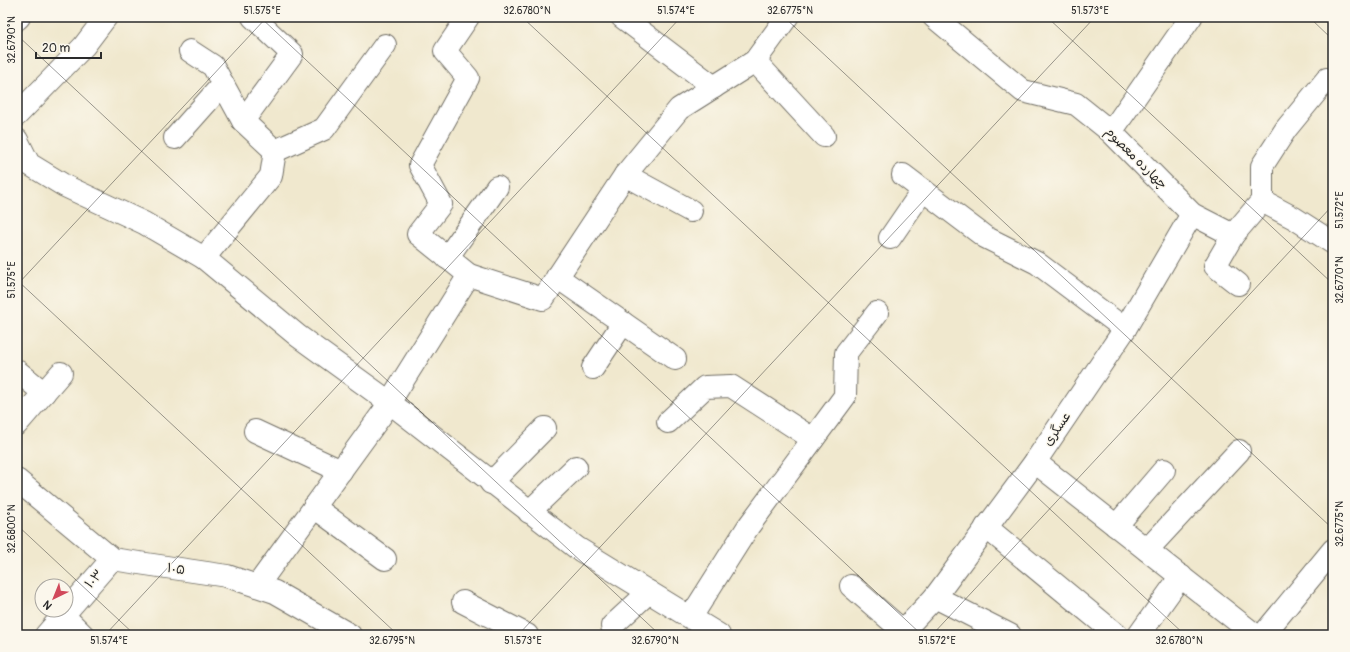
<svg xmlns="http://www.w3.org/2000/svg" width="1350" height="652" viewBox="0 0 1350 652" font-family="Pangolin,'Playpen Sans Arabic',sans-serif">
<style>
.lines{fill:none;stroke-linecap:round;stroke-linejoin:round}
.minor-casing{stroke:#706d64;stroke-width:24}
.minor{stroke:#fff;stroke-width:22}
.ticks{fill:none;stroke:#2b2b2b;stroke-width:1;stroke-opacity:0.45}
.labels{text-anchor:middle;dominant-baseline:central;stroke-width:3;stroke-linejoin:round;paint-order:stroke}
.street-label{font-size:13px;fill:#2b2b2b;stroke:#fbf7ec}
.neatline{fill:none;stroke:#2b2b2b;stroke-width:1.5}
.ticks-label{font-size:10px;text-anchor:middle;fill:#2b2b2b}
</style>
<rect width="100%" height="100%" fill="#fbf7ec"/>
<filter id="ink" filterUnits="userSpaceOnUse"><feTurbulence type="fractalNoise" baseFrequency=".025" numOctaves="2"/><feDisplacementMap in="SourceGraphic" scale="8" xChannelSelector="R" yChannelSelector="G"/><feConvolveMatrix kernelMatrix="1 2 1 2 8 2 1 2 1" color-interpolation-filters="sRGB"/></filter>
<filter id="wash" filterUnits="userSpaceOnUse"><feTurbulence type="fractalNoise" baseFrequency=".012" numOctaves="4" result="noise"/><feDisplacementMap in="SourceGraphic" scale="16" xChannelSelector="R" yChannelSelector="G"/><feGaussianBlur stdDeviation="0.9" result="paint"/><feColorMatrix in="noise" values="0 0 0 0 0 0 0 0 0 0 0 0 0 0 0 0 0 1.4 0 .05"/><feComposite in="paint" operator="in"/></filter>
<g filter="url(#wash)">
<rect width="100%" height="100%" fill="#f0e8ce"/>
</g>
<g filter="url(#ink)">
<g class="lines">
<defs>
<g id="minor">
<polyline points="468,17 445,51 468,78 420,165 441,204 418,234 469,275"/>
<polyline points="622,17 714,87"/>
<polyline points="934,17 1023,91 1076,104 1111,132 1192,214 1233,235 1262,201 1294,218 1333,243"/>
<polyline points="17,19 19,17"/>
<polyline points="190,51 213,66 243,121"/>
<polyline points="755,61 824,136"/>
<polyline points="17,115 84,46 106,17"/>
<polyline points="1111,132 1191,17"/>
<polyline points="175,138 223,84"/>
<polyline points="17,140 29,164 65,186 144,223 204,258 298,336 389,402 577,548 719,635"/>
<polyline points="275,151 324,129 385,45"/>
<polyline points="625,175 691,211"/>
<polyline points="903,175 985,237 1037,263 1125,329"/>
<polyline points="1262,201 1262,166 1286,129 1327,79"/>
<polyline points="1233,235 1215,266 1238,284"/>
<polyline points="890,238 923,190"/>
<polyline points="204,258 271,176 275,151 243,121 292,54 253,17"/>
<polyline points="447,258 497,187"/>
<polyline points="557,277 675,359"/>
<polyline points="593,368 623,323"/>
<polyline points="17,371 44,393"/>
<polyline points="668,422 705,387 731,386 813,439"/>
<polyline points="17,424 61,373"/>
<polyline points="255,431 341,471"/>
<polyline points="1035,462 1255,635"/>
<polyline points="17,480 112,559 227,576 275,592 350,635"/>
<polyline points="491,483 545,428"/>
<polyline points="314,507 385,559"/>
<polyline points="529,512 576,467"/>
<polyline points="1116,526 1164,470"/>
<polyline points="986,527 1117,635"/>
<polyline points="1147,550 1239,451"/>
<polyline points="257,586 382,414 469,275 543,299 625,175 679,109 755,61 787,17"/>
<polyline points="851,586 903,631 900,635"/>
<polyline points="935,597 1010,635"/>
<polyline points="463,602 527,635"/>
<polyline points="63,615 83,635"/>
<polyline points="691,617 748,527 845,396 846,353 877,313"/>
<polyline points="612,626 649,592"/>
<polyline points="903,631 935,597 1035,462 1125,329 1192,214"/>
<polyline points="46,635 112,559"/>
<polyline points="1139,635 1181,576"/>
<polyline points="1263,635 1333,550"/>
</g>
</defs>
<use href="#minor" class="minor-casing"/>
<use href="#minor" class="minor"/>
</g>
</g>
<path class="ticks" d="M260,17L922,635M522,17L1185,635M784,17L1333,529M1047,17L1333,284M1309,17L1333,40M17,35L660,635M17,280L398,635M17,285L267,17M17,525L135,635M105,635L681,17M518,635L1095,17M932,635L1333,205"/>
<g class="labels">
<g class="street-label">
<text transform="translate(1136 158) rotate(45)">چهارده معصوم</text>
<text transform="translate(1057 429) rotate(-56)">عسگری</text>
<text transform="translate(176 569) rotate(8)">۱۰۵</text>
<text transform="translate(94 579) rotate(-49)">۱۰۳</text>
</g>
</g>
<rect width="1350" height="652" fill="none" stroke="#fbf7ec" stroke-width="44"/>
<g transform="translate(54 598) rotate(223)"><circle r="19" fill="#fbf7ec" stroke="#a8a59f"/>
<path d="M0-3L7 15L0 10L-7 15Z" fill="#d1495b"/>
<text y="-6" font-size="11" font-weight="bold" text-anchor="middle" fill="#2b2b2b">N</text>
</g>
<path d="M36 52v6h65v-6" fill="none" stroke="#2b2b2b" stroke-width="2"/>
<text x="42" y="52" font-size="12" fill="#2b2b2b" stroke="#fbf7ec" stroke-width="3" paint-order="stroke">20 m</text>
<rect x="22" y="22" width="1306" height="608" class="neatline"/>
<g class="ticks-label">
<text x="262" y="14">51.575°E</text>
<text x="527" y="14">32.6780°N</text>
<text x="676" y="14">51.574°E</text>
<text x="790" y="14">32.6775°N</text>
<text x="1090" y="14">51.573°E</text>
<text transform="translate(11 40) rotate(-90)" y="4">32.6790°N</text>
<text transform="translate(1339 210) rotate(-90)" y="4">51.572°E</text>
<text transform="translate(1339 280) rotate(-90)" y="4">32.6770°N</text>
<text transform="translate(11 280) rotate(-90)" y="4">51.575°E</text>
<text transform="translate(1339 524) rotate(-90)" y="4">32.6775°N</text>
<text transform="translate(11 529) rotate(-90)" y="4">32.6800°N</text>
<text x="109" y="644">51.574°E</text>
<text x="392" y="644">32.6795°N</text>
<text x="523" y="644">51.573°E</text>
<text x="655" y="644">32.6790°N</text>
<text x="937" y="644">51.572°E</text>
<text x="1179" y="644">32.6780°N</text>
</g>
</svg>
